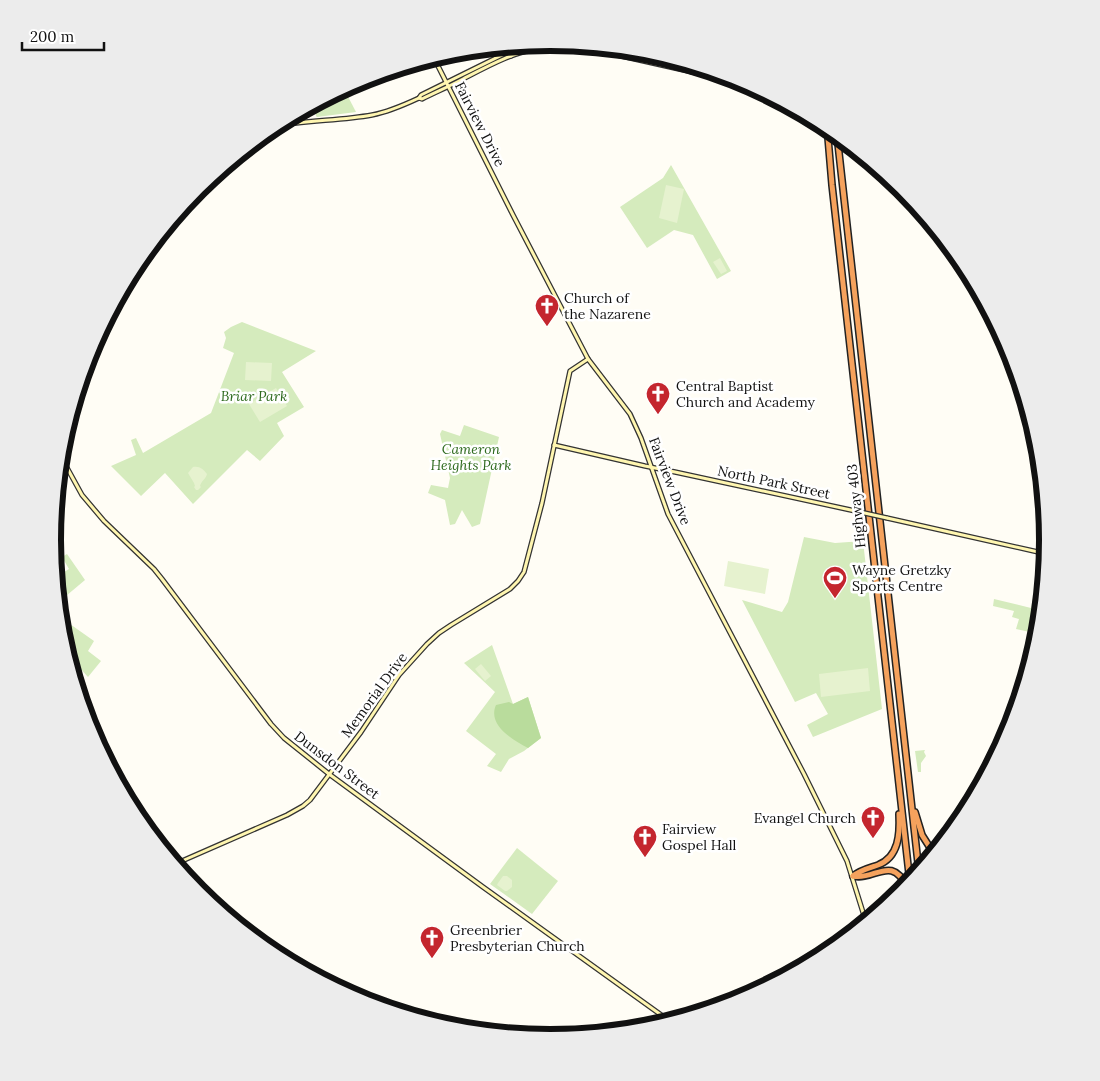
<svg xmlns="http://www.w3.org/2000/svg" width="1100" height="1081" viewBox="0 0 1100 1081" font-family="Lora,serif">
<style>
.industrial{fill:#eee6ef}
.green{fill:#d5ebbd}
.forest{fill:#b9dc9c}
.pitch{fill:#e6f2cf}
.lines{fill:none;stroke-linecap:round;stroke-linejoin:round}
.tertiary-casing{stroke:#444;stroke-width:5.5}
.secondary-casing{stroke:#333;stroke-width:5.5}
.motorway-casing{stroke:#222;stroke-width:8}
.tertiary{stroke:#fff;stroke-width:3}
.secondary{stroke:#fff6b0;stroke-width:3}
.motorway{stroke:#f5a25d;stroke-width:5}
.secondary-bridge-casing{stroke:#333;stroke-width:5.5;stroke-linecap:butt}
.secondary-bridge{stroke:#fff6b0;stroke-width:3}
.labels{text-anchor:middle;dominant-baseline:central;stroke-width:5;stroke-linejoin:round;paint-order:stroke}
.street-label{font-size:14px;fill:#111;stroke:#fff}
.poi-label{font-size:14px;fill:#111;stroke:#fff;text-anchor:start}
.park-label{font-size:14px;font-style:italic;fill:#2f6b1f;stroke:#fff}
.rim{fill:none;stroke:#111;stroke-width:6}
</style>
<rect width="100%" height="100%" fill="#fffdf5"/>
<polygon class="industrial" points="624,50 647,52 700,68 631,51"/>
<g class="green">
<polygon points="344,89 356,112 317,117 316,116 315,108 317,103"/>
<polygon points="671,165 731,271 717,279 693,235 674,230 647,248 620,207 663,178"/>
<polygon points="242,322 316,351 282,372 304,407 277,423 284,436 260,461 247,450 193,504 165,473 141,496 111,466 136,455 131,440 136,438 143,453 211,413 234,353 223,348 226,338 224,332 231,327"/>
<polygon points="464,425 499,437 480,524 472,527 462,510 455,524 450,525 445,500 428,493 431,485 448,488 450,478 440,434 442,430 460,436"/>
<polygon points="804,537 835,543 863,541 882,709 813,737 807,725 828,714 816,693 795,702 742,600 782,612 788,602"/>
<polygon points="67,554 85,580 60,601 59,608 56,577 69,569 62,557"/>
<polygon points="1037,579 1044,581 1039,634 1016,629 1019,619 1012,617 1014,611 993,606 994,599 1031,608"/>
<polygon points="60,617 94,641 88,651 101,661 88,677 67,654 62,637"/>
<polygon points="492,645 513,704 528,697 541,738 524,751 509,759 501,772 487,766 496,754 466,731 495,692 464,663"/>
<polygon points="925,750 924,752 926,756 921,763 921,772 918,772 915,751"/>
<polygon points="517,848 558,881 532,914 490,884"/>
</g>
<path class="forest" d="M528,697L541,738L528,748C513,740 487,725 496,705L509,702L513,704Z"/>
<g class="pitch">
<polygon points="666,185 684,189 677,223 659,218"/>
<polygon points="720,258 727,271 721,274 713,262"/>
<polygon points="246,362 272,363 271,381 245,380"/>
<polygon points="276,388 287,406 260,422 249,404"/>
<path d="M193,467C200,466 203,469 207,474C206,479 201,481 200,486L201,487L198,490H196L194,487L195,486L194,483L188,473Z"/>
<polygon points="728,561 769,569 765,594 724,586"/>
<polygon points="1039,586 1043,587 1042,606 1034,604"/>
<polygon points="481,664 491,676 485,681 475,669"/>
<polygon points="868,668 870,691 821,697 819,674"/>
<polygon points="503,876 507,876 512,880 512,887 507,891 505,891 497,885 498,883"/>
</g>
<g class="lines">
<defs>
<g id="tertiary">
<polyline points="508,47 511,56"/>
<polyline points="692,72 693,66"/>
</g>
<g id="secondary">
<polyline points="593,47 596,47 599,51 750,85"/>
<polyline points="434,58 513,215 588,359 630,414 641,438 668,514 804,774 847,861 866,922"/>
<polyline points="419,98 421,95 510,51 538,44 555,43"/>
<path d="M272,127C305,120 339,121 372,115C388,112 404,105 419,98L422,99C436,92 450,86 463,79C488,66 513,52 541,48C559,46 577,49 595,52L599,51"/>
<polyline points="554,445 645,466 675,472 860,512"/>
<polyline points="60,455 82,495 104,521 154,569 162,579 271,724 284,738 329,774 483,887 671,1022"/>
<polyline points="887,518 1047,554"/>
<polyline points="175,864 287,815 303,806 310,800 361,732 399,675 427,644 439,633 451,625 510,589 518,581 524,572 542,503 570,371 588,359"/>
</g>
<g id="motorway">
<polyline points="827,126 832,185 910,883"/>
<polyline points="837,135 919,872"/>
<polyline points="915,812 922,835 934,854"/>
<path d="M853,876C860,870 869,868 878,865C899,857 900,834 899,814"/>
<path d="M853,876C875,881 891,854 907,887"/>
</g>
</defs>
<use href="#tertiary" class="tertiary-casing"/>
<use href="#secondary" class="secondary-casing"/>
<use href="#motorway" class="motorway-casing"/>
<use href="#tertiary" class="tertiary"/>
<use href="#secondary" class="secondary"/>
<use href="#motorway" class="motorway"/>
<defs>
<polyline id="secondary-bridge" points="860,512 887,518"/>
</defs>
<use href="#secondary-bridge" class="secondary-bridge-casing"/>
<use href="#secondary-bridge" class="secondary-bridge"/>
</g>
<defs>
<symbol id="church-pin" viewBox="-11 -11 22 30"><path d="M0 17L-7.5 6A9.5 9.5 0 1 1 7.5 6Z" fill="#c4262e" stroke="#fff"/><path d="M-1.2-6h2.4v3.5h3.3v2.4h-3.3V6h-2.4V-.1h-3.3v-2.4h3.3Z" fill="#fff"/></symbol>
<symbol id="stadium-pin" viewBox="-11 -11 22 30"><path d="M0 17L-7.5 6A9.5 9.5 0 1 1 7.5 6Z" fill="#c4262e" stroke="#fff"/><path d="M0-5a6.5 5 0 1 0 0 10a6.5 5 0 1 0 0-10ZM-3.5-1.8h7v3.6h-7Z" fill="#fff"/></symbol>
</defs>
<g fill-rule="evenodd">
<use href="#church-pin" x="533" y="292" width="28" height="38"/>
<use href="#church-pin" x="644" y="380" width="28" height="38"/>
<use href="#stadium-pin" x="821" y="564" width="28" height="38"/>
<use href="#church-pin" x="859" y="804" width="28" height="38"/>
<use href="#church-pin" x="631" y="823" width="28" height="38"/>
<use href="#church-pin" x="418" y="924" width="28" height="38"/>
</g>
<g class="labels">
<g class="street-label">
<text transform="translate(480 124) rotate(63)">Fairview Drive</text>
<text transform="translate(670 481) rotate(69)">Fairview Drive</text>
<text transform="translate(774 482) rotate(12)">North Park Street</text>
<text transform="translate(856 506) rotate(-96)">Highway 403</text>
<text transform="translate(374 695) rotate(-54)">Memorial Drive</text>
<text transform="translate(337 765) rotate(37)">Dunsdon Street</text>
</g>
<g class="poi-label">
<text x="564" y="298">Church of<tspan x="564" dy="16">the Nazarene</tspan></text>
<text x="676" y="386">Central Baptist<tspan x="676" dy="16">Church and Academy</tspan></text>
<text x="852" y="570">Wayne Gretzky<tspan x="852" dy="16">Sports Centre</tspan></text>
<text x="856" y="818" text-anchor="end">Evangel Church</text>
<text x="662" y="829">Fairview<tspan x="662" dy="16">Gospel Hall</tspan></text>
<text x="450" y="930">Greenbrier<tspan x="450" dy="16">Presbyterian Church</tspan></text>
</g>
<g class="park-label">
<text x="254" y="396">Briar Park</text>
<text x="471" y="449">Cameron<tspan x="471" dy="16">Heights Park</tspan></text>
</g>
</g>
<path d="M0 0H1100V1081H0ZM61 540a489 489 0 1 1 978 0a489 489 0 1 1-978 0Z" fill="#ececec" fill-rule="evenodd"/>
<path class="rim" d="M61 540a489 489 0 1 1 978 0a489 489 0 1 1-978 0Z"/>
<path d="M22 42v8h82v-8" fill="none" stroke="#111111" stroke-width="2.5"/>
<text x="30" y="42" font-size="15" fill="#111111" stroke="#ffffff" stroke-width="4" paint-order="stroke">200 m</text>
</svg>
